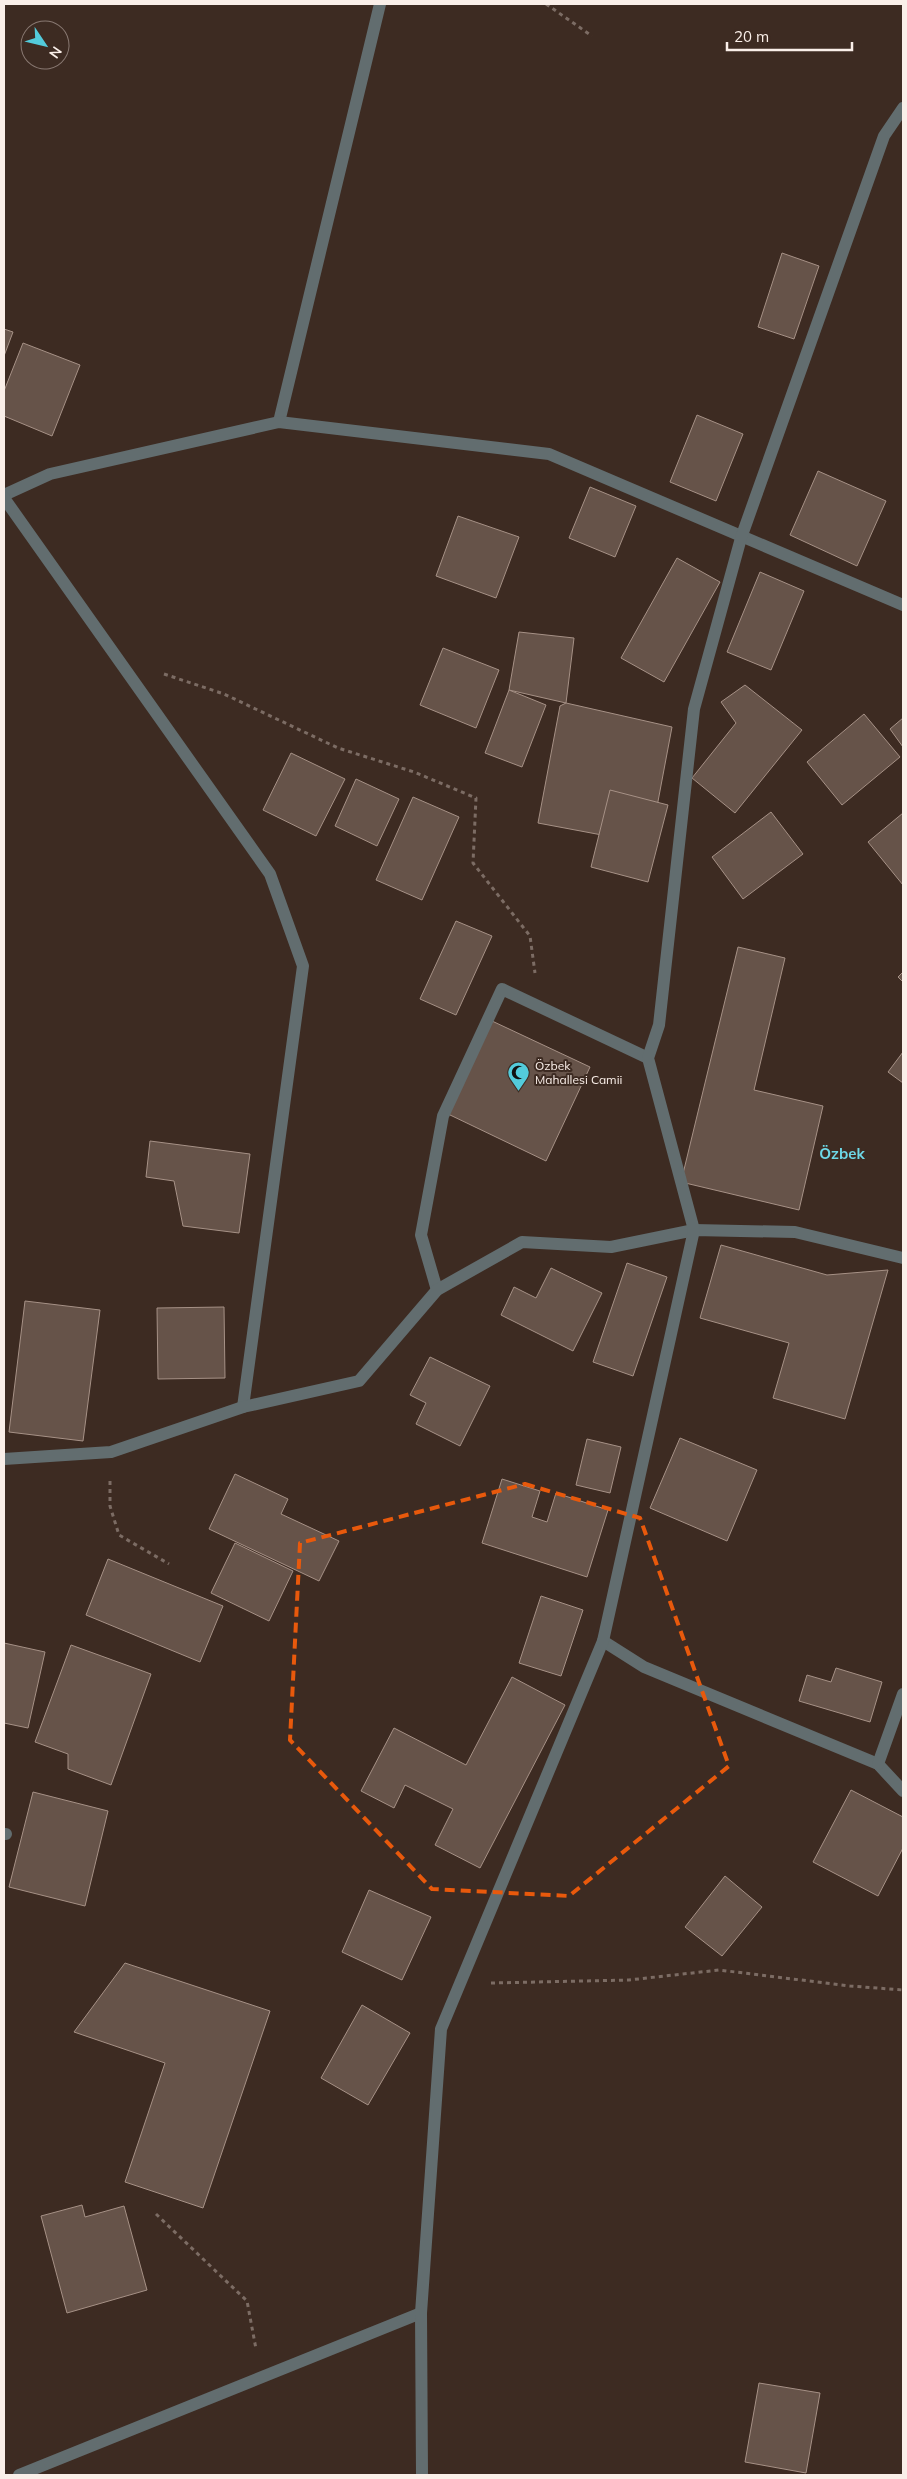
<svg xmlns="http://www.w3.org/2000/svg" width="907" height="2479" viewBox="0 0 907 2479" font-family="Mulish,sans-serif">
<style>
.building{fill:#665349;stroke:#a69186}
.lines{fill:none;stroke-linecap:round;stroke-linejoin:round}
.path{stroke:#7c6c64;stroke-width:3;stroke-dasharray:4 4;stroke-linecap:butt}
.street{stroke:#626d6f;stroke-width:12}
.marked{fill:none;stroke:#e8590c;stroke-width:4;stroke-dasharray:10 6;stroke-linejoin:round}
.labels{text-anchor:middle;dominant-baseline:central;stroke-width:4;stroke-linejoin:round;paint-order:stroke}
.poi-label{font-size:12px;fill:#faefe9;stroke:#3d2b22;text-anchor:start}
.quarter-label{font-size:15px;font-weight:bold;fill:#6ed8e7;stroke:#3d2b22}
</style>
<rect width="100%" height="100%" fill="#3d2b22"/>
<g class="building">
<polygon points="782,253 819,266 794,339 758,327"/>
<polygon points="4,329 13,332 4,356"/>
<polygon points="23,343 80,365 52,436 4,416 4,391"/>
<polygon points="697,415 743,434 716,501 670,482"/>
<polygon points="818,471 886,501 857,566 790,535"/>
<polygon points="590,487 636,506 615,557 569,538"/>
<polygon points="458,516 519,537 496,598 436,576"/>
<polygon points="677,558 720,582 664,682 621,658"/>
<polygon points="760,572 804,591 771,670 727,652"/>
<polygon points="519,632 574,638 566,703 509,690"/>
<polygon points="443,648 499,670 476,728 420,705"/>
<polygon points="745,685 802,730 735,813 692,778 736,723 721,702"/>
<polygon points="509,690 546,705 522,767 485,753"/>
<polygon points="566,703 672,727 650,844 538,823 560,706"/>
<polygon points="864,714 900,757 842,805 807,762"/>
<polygon points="903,718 903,747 890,729"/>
<polygon points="291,753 345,779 316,836 263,810"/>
<polygon points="356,779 399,799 377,846 335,826"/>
<polygon points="610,790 668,805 648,882 591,867"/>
<polygon points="413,797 459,817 422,900 376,880"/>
<polygon points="771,812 803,854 743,899 712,857"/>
<polygon points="903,813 903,885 868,842"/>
<polygon points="456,921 492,936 456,1015 420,999"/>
<polygon points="738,947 785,958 754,1090 823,1106 799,1210 681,1182"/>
<polygon points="903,972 903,982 898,977"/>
<polygon points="492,1021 590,1067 546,1161 448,1114"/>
<polygon points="903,1052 903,1083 888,1072"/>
<polygon points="150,1141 250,1154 239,1233 183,1226 174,1181 146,1177"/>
<polygon points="721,1245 827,1275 888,1270 845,1419 773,1398 789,1343 700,1318"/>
<polygon points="627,1263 667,1277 633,1376 593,1362"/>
<polygon points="551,1268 602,1293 573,1351 501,1315 514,1287 536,1298"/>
<polygon points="25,1301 100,1310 83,1441 9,1432"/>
<polygon points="224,1307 225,1378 158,1379 157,1308"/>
<polygon points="430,1357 490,1386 460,1446 416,1424 426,1403 410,1395"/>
<polygon points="680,1438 757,1470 727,1541 650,1508"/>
<polygon points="587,1439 621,1447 610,1493 576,1485"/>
<polygon points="235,1474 288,1499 281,1514 339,1541 319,1581 209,1529"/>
<polygon points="502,1479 540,1491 532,1517 547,1522 556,1493 608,1510 587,1577 482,1543"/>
<polygon points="235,1543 293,1571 269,1621 211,1593"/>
<polygon points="108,1559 223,1606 200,1662 86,1615"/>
<polygon points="541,1596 583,1610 561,1676 519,1663"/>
<polygon points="4,1643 45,1652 28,1728 4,1723"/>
<polygon points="71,1645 151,1674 111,1785 68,1769 68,1754 35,1742"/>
<polygon points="836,1668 882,1682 870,1722 799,1701 807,1675 831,1682"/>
<polygon points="512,1677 565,1705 480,1868 435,1845 453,1809 405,1785 394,1808 361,1791 394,1728 466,1765"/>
<polygon points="851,1790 903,1817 903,1848 878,1896 813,1862"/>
<polygon points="33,1792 108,1811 85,1906 9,1887"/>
<polygon points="725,1876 762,1907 722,1956 685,1927"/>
<polygon points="369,1890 431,1917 402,1980 342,1952"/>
<polygon points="125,1963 270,2011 203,2208 125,2182 165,2063 74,2032"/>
<polygon points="362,2005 410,2033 368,2105 321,2078"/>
<polygon points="82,2205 85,2217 124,2206 147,2290 67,2313 41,2216"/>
<polygon points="759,2383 820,2393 806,2473 745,2462"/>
</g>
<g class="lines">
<g class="path">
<polyline points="546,4 592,36"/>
<polyline points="164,674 224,694 338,748 414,772 476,798 473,863 530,936 535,973"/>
<polyline points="110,1481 110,1506 119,1535 169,1564"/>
<polyline points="491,1983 629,1980 719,1970 850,1986 903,1990"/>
<polyline points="156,2214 247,2301 256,2349"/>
</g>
<g class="street">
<polyline points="279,422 380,4"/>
<polyline points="4,495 50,474 279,422 549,454 903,605"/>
<polyline points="4,498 270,874 303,966 243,1407"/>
<polyline points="437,1290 421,1235 443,1116 502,989 648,1058"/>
<polyline points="4,1459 111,1452 243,1407 359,1381 437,1290 522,1242 611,1247 694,1230 795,1232 903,1258"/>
<polyline points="603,1641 644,1667 878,1764 903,1791"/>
<polyline points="878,1764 903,1694"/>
<polyline points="4,1834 6,1834"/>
<polyline points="19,2475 421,2313"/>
<polyline points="422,2475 421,2313 441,2029 603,1641 694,1230 648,1058 659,1025 694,709 741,538 884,136 903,108"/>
</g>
</g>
<path class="marked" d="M525,1484L640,1518L729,1766L569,1896L432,1889L290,1740L300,1543Z"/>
<defs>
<symbol id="mosque-pin" viewBox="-11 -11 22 30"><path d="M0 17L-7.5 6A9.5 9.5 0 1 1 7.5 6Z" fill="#53cbdb" stroke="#3d2b22"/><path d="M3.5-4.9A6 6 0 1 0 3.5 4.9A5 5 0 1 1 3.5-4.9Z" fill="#111"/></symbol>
</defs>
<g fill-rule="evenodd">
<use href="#mosque-pin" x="506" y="1060" width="25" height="34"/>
</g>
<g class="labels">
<g class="poi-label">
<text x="535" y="1065">Özbek<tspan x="535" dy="14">Mahallesi Camii</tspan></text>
</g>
<g class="quarter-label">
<text x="842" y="1153">Özbek</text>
</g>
</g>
<rect width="907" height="2479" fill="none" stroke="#faefe9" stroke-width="10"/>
<g transform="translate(45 45) rotate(125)"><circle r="24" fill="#3d2b22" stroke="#897972"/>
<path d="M0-4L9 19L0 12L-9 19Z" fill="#53cbdb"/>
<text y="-8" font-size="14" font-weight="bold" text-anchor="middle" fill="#faefe9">N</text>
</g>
<path d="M727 42v8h125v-8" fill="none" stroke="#faefe9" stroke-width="2.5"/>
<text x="734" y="42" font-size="15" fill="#faefe9" stroke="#3d2b22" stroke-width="4" paint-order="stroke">20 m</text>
</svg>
